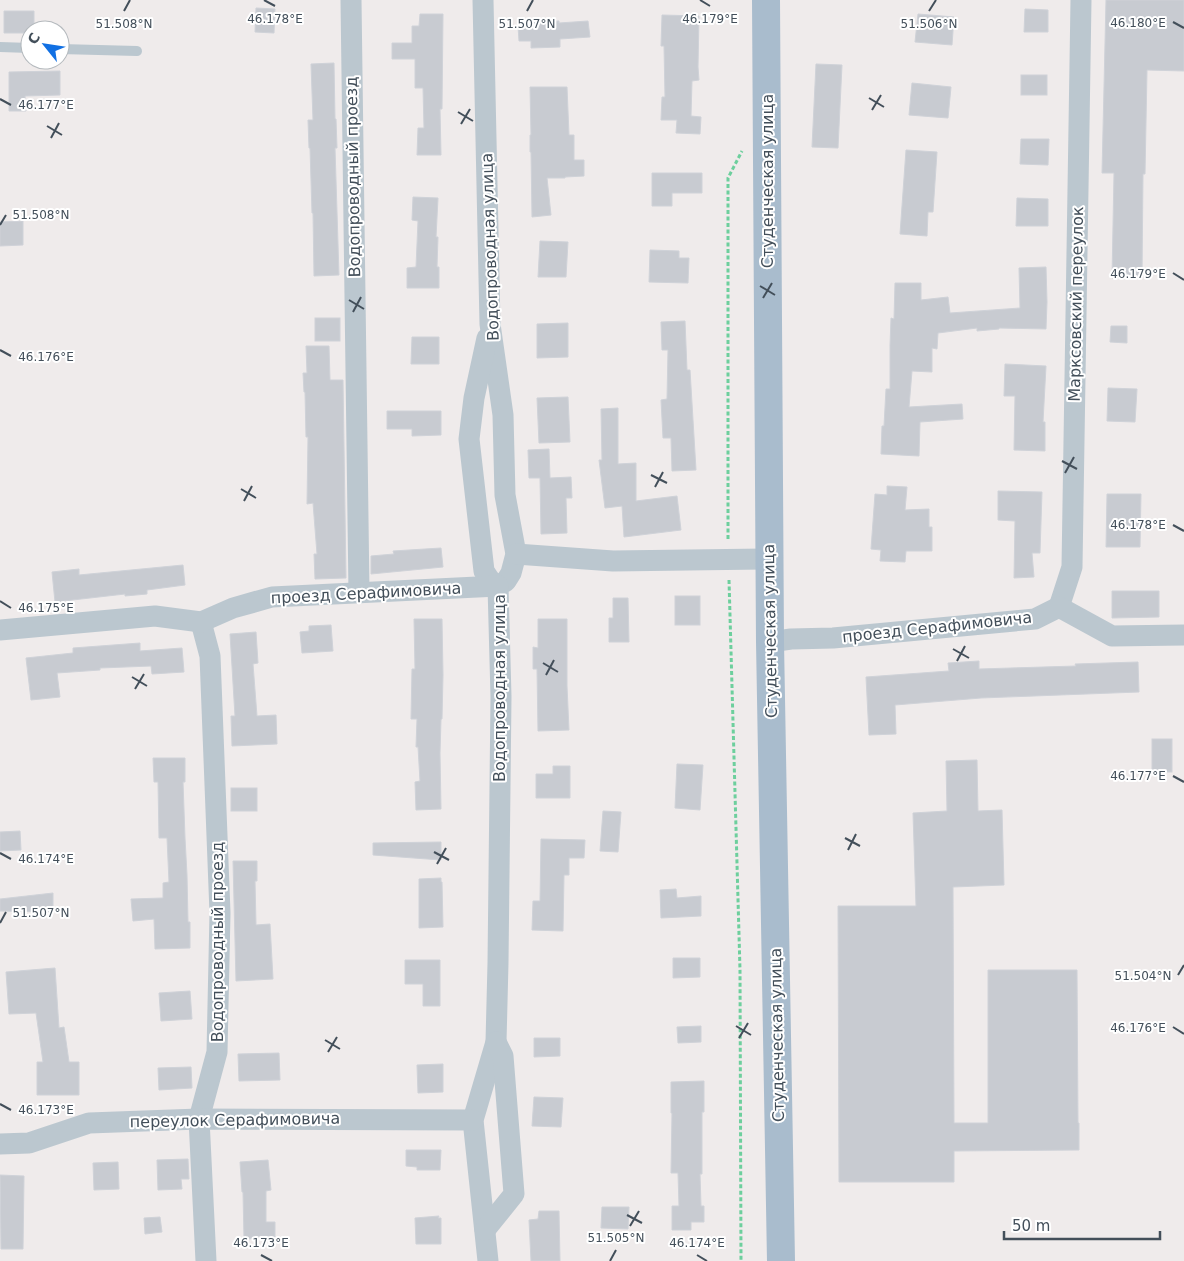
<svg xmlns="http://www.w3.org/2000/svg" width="1184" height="1261" viewBox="0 0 1184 1261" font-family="'DejaVu Sans',sans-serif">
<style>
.building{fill:#c8cbd1;stroke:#cfd2d8}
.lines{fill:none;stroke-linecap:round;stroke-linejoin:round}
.path{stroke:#6dcf9d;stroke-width:3;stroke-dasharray:4 2.5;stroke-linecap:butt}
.service{stroke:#bbc7cf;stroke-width:10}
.minor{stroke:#bbc7cf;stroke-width:21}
.primary{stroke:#a9bccd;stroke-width:28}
.ticks{fill:none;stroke:#434f5a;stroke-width:2}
.labels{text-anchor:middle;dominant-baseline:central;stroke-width:4;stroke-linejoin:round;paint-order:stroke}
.street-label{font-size:16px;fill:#434f5a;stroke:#fff}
.ticks-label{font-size:12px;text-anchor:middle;fill:#434f5a;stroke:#fff;stroke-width:4;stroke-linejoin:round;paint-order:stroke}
</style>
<rect width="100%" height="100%" fill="#efebeb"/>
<g class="building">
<polygon points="1106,0 1184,0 1184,71 1147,70 1145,174 1143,174 1142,278 1112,278 1114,173 1102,173"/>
<polygon points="256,8 275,9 274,33 255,32"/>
<polygon points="1025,9 1048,10 1048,32 1024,32"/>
<polygon points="4,11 34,11 34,30 30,30 30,33 4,33"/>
<polygon points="420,14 443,14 442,109 440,109 441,155 417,155 418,128 424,128 423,88 415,88 415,59 392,59 392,43 412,43 412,26 419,26"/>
<polygon points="918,14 954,17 952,45 915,42"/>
<polygon points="662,15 699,16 698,67 699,80 692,81 691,116 701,117 700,134 676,133 677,120 661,120 662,97 665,97 664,46 661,46"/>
<polygon points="559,21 559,23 588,21 590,37 560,39 560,47 531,48 531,41 519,41 518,26 530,25 530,22"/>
<polygon points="334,63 335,119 336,119 337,148 335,148 339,275 314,276 313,213 312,213 310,148 309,148 308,120 313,120 311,64"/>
<polygon points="816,64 842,65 838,148 812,147"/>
<polygon points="60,71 60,95 25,96 26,111 9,111 9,72"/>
<rect x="1021" y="75" width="26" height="20"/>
<polygon points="912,83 951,87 948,118 909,115"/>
<polygon points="530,87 567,87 569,135 574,135 574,160 584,160 584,176 565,177 565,178 547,178 551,215 532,217 531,152 530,152 530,135 531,135"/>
<polygon points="1021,139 1049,139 1048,165 1020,164"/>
<polygon points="906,150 937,152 933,212 928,212 927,236 900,234"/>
<polygon points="652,173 702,173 702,193 672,193 672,206 652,206"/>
<polygon points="413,197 438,198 436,237 438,237 437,267 439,267 439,288 407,288 407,268 416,267 418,221 412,220"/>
<polygon points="1017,198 1048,199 1048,226 1016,226"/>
<polygon points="23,221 23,245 0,246 0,222"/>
<polygon points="540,241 568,242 566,277 538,277"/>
<polygon points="650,250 679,251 679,258 689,258 688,283 649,282"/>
<polygon points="1046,267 1047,302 1046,329 999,328 999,329 977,331 977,328 938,333 937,349 932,348 932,372 912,371 909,407 962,404 963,419 920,422 919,456 881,454 882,426 884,426 886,389 890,389 890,346 891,318 894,319 895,283 921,283 921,300 948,297 950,313 1020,308 1019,268"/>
<rect x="315" y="318" width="25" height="23"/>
<polygon points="685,321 687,370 690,370 696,470 672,471 671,438 663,438 661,400 667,399 668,350 662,350 661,322"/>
<polygon points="568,323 568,357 537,358 537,324"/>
<polygon points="1111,326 1127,326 1127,343 1110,342"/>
<polygon points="412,337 439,337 439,364 411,364"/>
<polygon points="306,346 329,346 330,380 343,380 346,578 315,579 314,554 317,554 313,503 307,504 308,437 306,437 305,392 304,392 303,373 307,373"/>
<polygon points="1005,364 1046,366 1043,422 1045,422 1045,451 1014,450 1015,396 1004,396"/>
<polygon points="1108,388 1137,389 1135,422 1107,421"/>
<polygon points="568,397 570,442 539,443 537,398"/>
<polygon points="618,408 618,464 636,463 636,501 677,496 681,530 624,537 622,506 605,508 599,460 602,460 601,409"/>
<polygon points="387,411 441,411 441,435 412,436 412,429 387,429"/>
<polygon points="549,449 550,478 571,477 572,498 566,498 567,533 541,534 540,478 529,478 528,450"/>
<polygon points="887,486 907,487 905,510 929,509 929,527 932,527 932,551 906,551 905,562 880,561 881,550 871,549 875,494 887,495"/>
<polygon points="998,491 1042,492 1040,553 1032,553 1034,577 1014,578 1015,521 998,520"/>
<polygon points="1107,494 1141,494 1140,547 1106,547"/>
<polygon points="441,548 443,567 371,574 371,556 394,554 393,551"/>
<polygon points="183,565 185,585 147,590 147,594 125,596 125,594 55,602 52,572 79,569 79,575"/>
<polygon points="1112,591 1159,591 1159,617 1112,618"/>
<rect x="675" y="596" width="25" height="29"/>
<polygon points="613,598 628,598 629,642 609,642 609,618 613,618"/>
<polygon points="414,619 442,619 443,675 442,719 441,719 440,753 441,809 416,810 415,782 420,781 418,747 416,747 417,719 411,719 412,669 415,669"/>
<polygon points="538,619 567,619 567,686 569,730 538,731 537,669 533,669 533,647 538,648"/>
<polygon points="331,625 333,651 302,653 300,632 309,631 309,626"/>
<polygon points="256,632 258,663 253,664 257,716 276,715 277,744 232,746 231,716 235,716 230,634"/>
<polygon points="140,643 140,651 182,648 184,672 152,674 151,666 100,668 100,670 57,673 60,697 31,700 26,658 73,653 73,648"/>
<polygon points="979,661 979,669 1076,666 1075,664 1138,662 1139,692 981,698 895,705 896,734 869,735 866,677 949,671 948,663"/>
<rect x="1152" y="739" width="20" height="33"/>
<polygon points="153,758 185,758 185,782 183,782 185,838 187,875 188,922 190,922 190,948 155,949 154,919 133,921 131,899 163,898 163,883 169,882 167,838 159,838 158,782 154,782"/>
<polygon points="977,760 978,811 1002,810 1004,885 953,887 954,1123 988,1123 988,970 1077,970 1078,1123 1079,1123 1079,1150 954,1151 954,1182 839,1182 838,906 916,906 913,813 947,811 946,761"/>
<polygon points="677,764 703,765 700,810 675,808"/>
<polygon points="553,766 570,766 570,798 536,798 536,774 553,774"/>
<rect x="231" y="788" width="26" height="23"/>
<polygon points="603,811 621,812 618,852 600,851"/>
<polygon points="20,831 21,850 0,851 0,832"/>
<polygon points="541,839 585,840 584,858 569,858 569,875 564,875 563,931 532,930 533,901 540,901"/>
<polygon points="441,842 441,860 373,855 373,843"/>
<polygon points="233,861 257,861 257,881 255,881 256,925 270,924 273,979 236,981"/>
<polygon points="441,878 441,882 442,882 443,927 419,928 419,879"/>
<polygon points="676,889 677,898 701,896 701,916 661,918 660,890"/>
<polygon points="53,893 53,912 0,911 0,899"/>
<polygon points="673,958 700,958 700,977 673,978"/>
<polygon points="405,960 440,960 440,1006 423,1006 423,984 405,984"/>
<polygon points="55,968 59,1028 64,1027 69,1062 79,1062 79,1095 37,1095 37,1062 43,1062 36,1013 9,1014 6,972"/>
<polygon points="190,991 192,1019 161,1021 159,993"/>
<polygon points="701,1026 701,1042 678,1043 677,1027"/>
<polygon points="534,1038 560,1038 560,1056 534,1057"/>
<polygon points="279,1053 280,1080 239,1081 238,1054"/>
<polygon points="443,1064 443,1092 418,1093 417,1065"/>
<polygon points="191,1067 192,1088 159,1090 158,1068"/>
<polygon points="704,1081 704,1112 702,1112 702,1174 700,1174 701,1206 704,1206 704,1222 691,1222 691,1230 672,1230 672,1206 679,1206 678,1173 671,1173 672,1113 671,1113 671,1082"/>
<polygon points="534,1097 563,1098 561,1127 532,1126"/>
<polygon points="406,1150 441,1150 440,1170 417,1170 417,1167 406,1166"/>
<polygon points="188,1159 189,1179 181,1179 182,1189 158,1190 157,1160"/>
<polygon points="268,1160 271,1190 266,1191 266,1222 275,1222 275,1238 244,1239 243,1192 242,1192 240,1162"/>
<polygon points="118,1162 119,1189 94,1190 93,1163"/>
<polygon points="0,1175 24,1176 23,1249 1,1249"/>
<polygon points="602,1207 629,1207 628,1229 601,1228"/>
<polygon points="539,1211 559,1211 560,1261 531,1261 529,1220 538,1219"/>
<polygon points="439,1216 438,1218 441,1218 441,1244 416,1244 415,1218"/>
<polygon points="160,1217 162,1232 145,1234 144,1218"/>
</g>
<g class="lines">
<g class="path">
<polyline points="728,539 728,178 742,151"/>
<polyline points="729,580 740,970 741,1261"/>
</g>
<g class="service">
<polyline points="0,47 30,48"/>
<polyline points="60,49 137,51"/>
</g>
<g class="minor">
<polyline points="351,0 359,593"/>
<polyline points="483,0 490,324 503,415 505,495 516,554 511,573 506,581 498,586 501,697 498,963 496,1042 473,1120 488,1261"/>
<polyline points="487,338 474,398 469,439 484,571 490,580 498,586"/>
<polyline points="516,554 613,561 769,559"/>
<polyline points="1059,607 1072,567 1081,0"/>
<polyline points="201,622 210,656 220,913 217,1052 199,1119 206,1261"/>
<polyline points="0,630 155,616 201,622 233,608 272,597 498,586"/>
<polyline points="770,642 791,639 833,638 1035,619 1059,607 1112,636 1184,635"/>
<polyline points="0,1144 29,1143 89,1123 199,1119 473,1120"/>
<polyline points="485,1230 514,1194 503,1056 496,1042"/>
</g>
<polyline class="primary" points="766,0 770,642 781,1261"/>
</g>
<path class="ticks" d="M264,0L275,6M700,0L710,6M124,11L130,0M527,11L533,0M929,11L936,0M1173,22L1184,28M869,98L884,107M0,99L11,105M872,110L881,95M458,112L473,121M461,124L470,109M47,126L62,135M51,138L59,123M0,225L6,215M1173,273L1184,280M760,286L775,295M763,298L772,283M349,300L364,309M353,312L361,297M0,350L11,356M1062,461L1077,469M1065,473L1074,457M651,475L667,483M655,487L663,472M241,489L256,498M244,501L252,486M1173,525L1184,531M0,601L11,608M953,649L969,658M957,661L965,646M543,663L558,672M546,675L554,660M132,677L147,686M135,689L144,674M1173,776L1184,782M845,838L860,846M848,850L856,834M434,852L449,860M0,853L11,859M437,864L446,848M0,923L6,912M1178,975L1184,965M736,1026L751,1035M1173,1027L1184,1034M739,1038L748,1023M325,1040L340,1049M328,1052L337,1037M0,1104L11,1110M627,1215L642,1223M630,1226L639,1211M261,1255L272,1261M697,1255L707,1261M610,1261L616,1250"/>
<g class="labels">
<g class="street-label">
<text transform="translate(353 177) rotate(-91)">Водопроводный проезд</text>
<text transform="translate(767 181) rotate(-90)">Студенческая улица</text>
<text transform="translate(490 247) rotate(-92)">Водопроводная улица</text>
<text transform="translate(1076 304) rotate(-89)">Марксовский переулок</text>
<text transform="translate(366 593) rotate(-3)">проезд Серафимовича</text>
<text transform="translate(937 627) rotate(-6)">проезд Серафимовича</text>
<text transform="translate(770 631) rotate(-91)">Студенческая улица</text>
<text transform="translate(499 688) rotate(-90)">Водопроводная улица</text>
<text transform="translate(217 942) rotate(-90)">Водопроводный проезд</text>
<text transform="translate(777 1035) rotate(-91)">Студенческая улица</text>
<text transform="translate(235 1120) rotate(-1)">переулок Серафимовича</text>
</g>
</g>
<g class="ticks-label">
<text x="275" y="23">46.178°E</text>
<text x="710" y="23">46.179°E</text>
<text x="1138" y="27">46.180°E</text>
<text x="124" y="28">51.508°N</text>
<text x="527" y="28">51.507°N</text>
<text x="929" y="28">51.506°N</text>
<text x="46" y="109">46.177°E</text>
<text x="41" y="219">51.508°N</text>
<text x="1138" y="278">46.179°E</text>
<text x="46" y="361">46.176°E</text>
<text x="1138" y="529">46.178°E</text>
<text x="46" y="612">46.175°E</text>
<text x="1138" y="780">46.177°E</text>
<text x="46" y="863">46.174°E</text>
<text x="41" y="917">51.507°N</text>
<text x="1143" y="980">51.504°N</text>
<text x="1138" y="1032">46.176°E</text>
<text x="46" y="1114">46.173°E</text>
<text x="616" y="1242">51.505°N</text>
<text x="261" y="1247">46.173°E</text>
<text x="697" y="1247">46.174°E</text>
</g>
<g transform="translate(45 45) rotate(300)"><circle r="24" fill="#ffffff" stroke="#b4b9bd"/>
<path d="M0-4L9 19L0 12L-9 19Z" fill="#1170e3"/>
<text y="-8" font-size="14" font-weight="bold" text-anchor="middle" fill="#434f5a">С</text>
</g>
<path d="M1004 1231v8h156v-8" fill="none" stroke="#434f5a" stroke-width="2.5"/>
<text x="1012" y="1231" font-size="15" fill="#434f5a" stroke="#ffffff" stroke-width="4" paint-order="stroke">50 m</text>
</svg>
